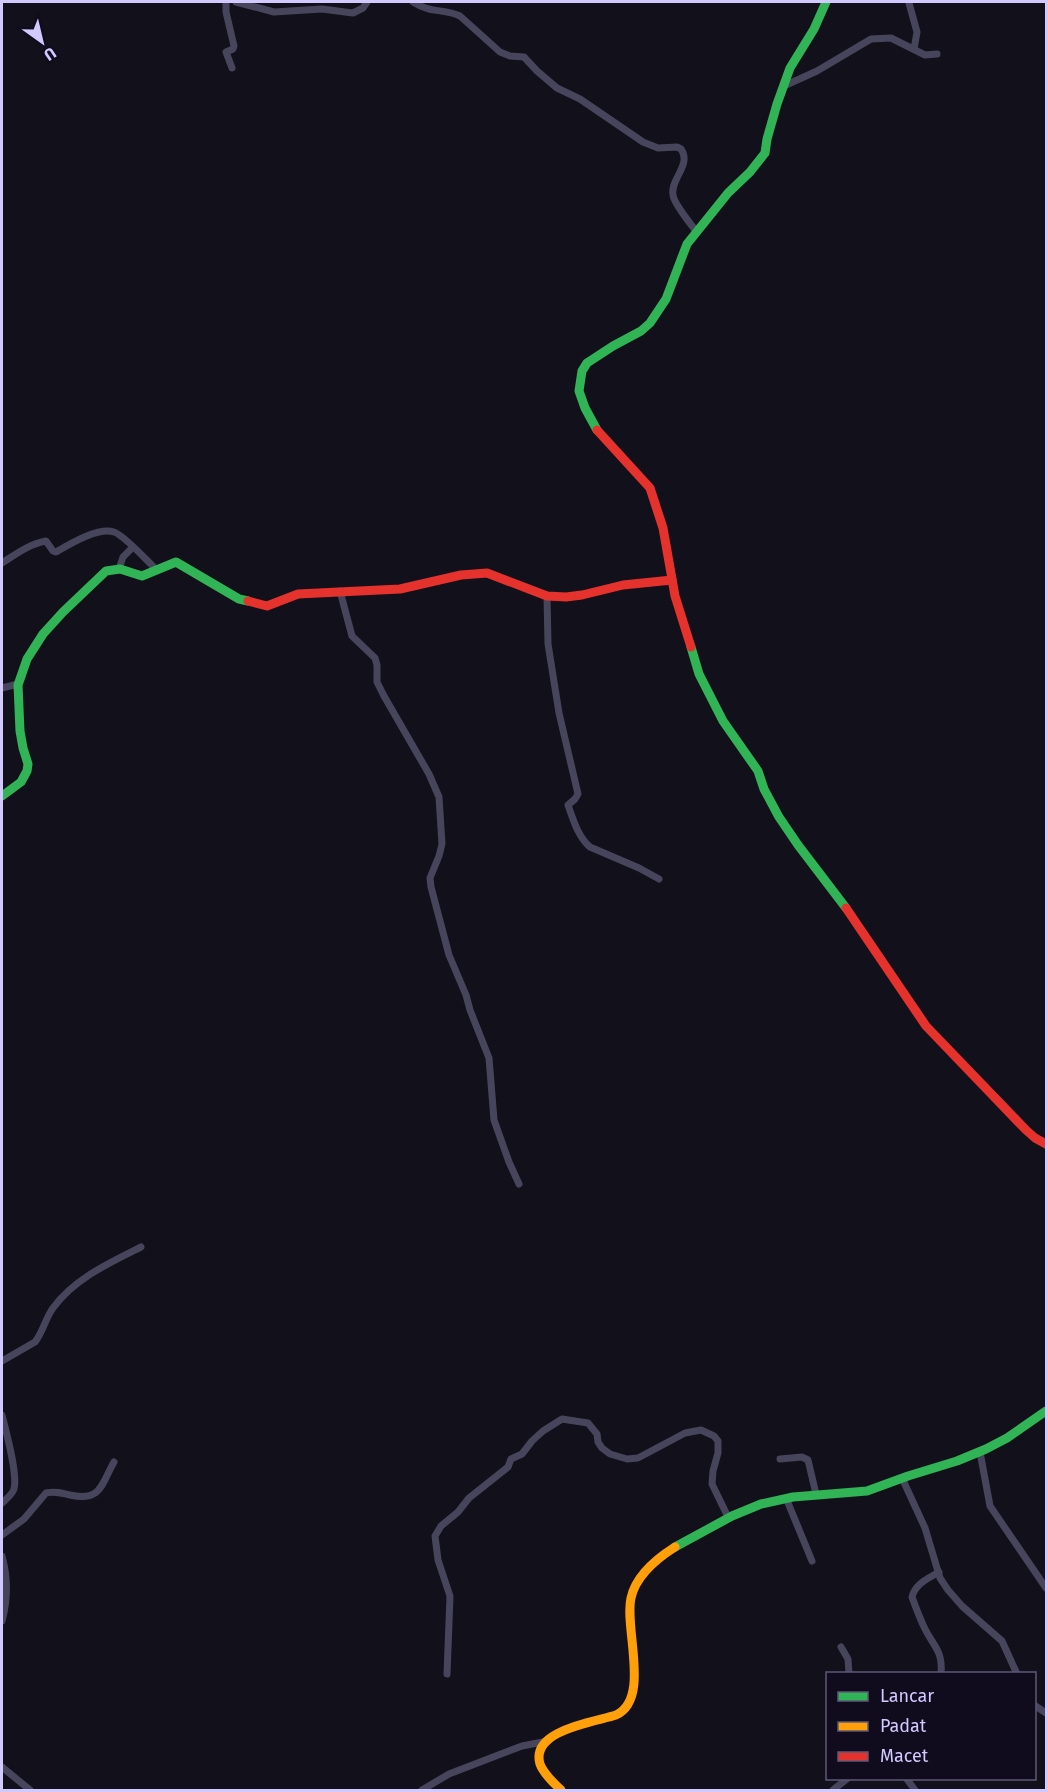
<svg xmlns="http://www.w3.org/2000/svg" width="1048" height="1792" viewBox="0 0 1048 1792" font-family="'Fira Sans',sans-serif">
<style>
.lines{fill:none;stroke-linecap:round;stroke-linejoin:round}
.street{stroke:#47455b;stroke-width:7}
.fast{stroke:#30b455;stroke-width:9}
.slow{stroke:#ff9f0a;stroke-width:9}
.jam{stroke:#e5322d;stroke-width:9}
</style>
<rect width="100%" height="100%" fill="#12101a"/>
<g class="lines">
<g class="street">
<polyline points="226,2 226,12 234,46 233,49 226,52 232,68"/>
<polyline points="236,2 274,12 322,9 353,13 363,8 367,2"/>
<path d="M413,2C432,14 443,8 460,16L500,52L510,56L524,57L537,71L557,88L580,99L643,142L658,148L677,147L681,149C692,165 670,179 673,195C674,204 690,223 696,231"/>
<polyline points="909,3 917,32 914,49"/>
<polyline points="784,86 817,71 871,39 891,38 925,55 937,54"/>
<path d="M2,563C16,554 29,544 46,541L53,551L56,552C70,544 98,527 114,532C124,535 148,562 157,570"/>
<polyline points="119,569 123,557 133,547"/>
<polyline points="340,591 352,636 375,658 377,665 377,682 384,696 429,774 439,797 442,844 439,856 430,878 431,887 449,955 466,995 470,1010 489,1058 494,1120 509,1162 519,1184"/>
<path d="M547,596L548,644L559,713L578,794L575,799L568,805C573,819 578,837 590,847L639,868L659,879"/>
<polyline points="2,688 18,684"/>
<path d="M2,1361L35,1342C43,1332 45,1319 53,1308C74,1279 109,1263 141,1247"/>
<path d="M2,1415C6,1431 18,1474 14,1489C12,1495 6,1499 2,1503"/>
<polyline points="980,1452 990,1506 1046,1588"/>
<polyline points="780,1459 802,1457 808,1460 816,1494"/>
<polyline points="902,1478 925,1528 940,1578 948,1590 962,1606 1002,1641 1017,1674"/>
<polyline points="786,1498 812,1561"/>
<path d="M2,1535L24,1519L46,1493C54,1491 62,1493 70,1495C101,1502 101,1485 114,1462"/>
<path d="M2,1556C8,1578 8,1599 2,1621"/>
<path d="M939,1572C927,1579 915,1584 912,1597C916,1608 920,1619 925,1629C934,1647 943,1651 941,1674"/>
<polyline points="841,1647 848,1659 849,1674"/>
<polyline points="447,1674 450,1596 438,1560 435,1536 441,1526 458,1512 469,1498 508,1467 511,1459 522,1454 532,1441 543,1431 562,1419 588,1423 597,1434 598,1442 602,1448 610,1454 627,1459 638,1458 685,1433 701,1430 714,1436 718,1441 718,1453 713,1471 712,1484 728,1517"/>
<polyline points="1034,1705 1046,1713"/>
<polyline points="2,1767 30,1790"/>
<polyline points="906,1778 915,1790"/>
<polyline points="422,1790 449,1774 522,1746 548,1741"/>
<polyline points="833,1790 848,1778"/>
</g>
<g class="fast">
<polyline points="597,430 585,408 579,391 582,371 587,363 613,346 641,331 650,323 666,299 687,244 728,193 750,172 765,153 767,139 777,104 790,68 814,29 826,2"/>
<polyline points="691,647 699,674 723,721 758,771 764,789 779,817 798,845 846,908"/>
<polyline points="2,796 21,782 27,771 28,764 23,748 20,731 18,685 27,659 43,634 63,612 106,571 120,569 142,576 176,562 239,599 248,601"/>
<polyline points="675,1547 732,1516 761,1504 793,1497 867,1491 908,1476 957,1461 986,1449 1007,1438 1046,1411"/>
</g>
<path class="slow" d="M561,1790C554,1783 544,1775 540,1764C530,1730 595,1722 616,1715C651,1699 624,1628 631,1598C636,1575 656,1559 675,1547"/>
<g class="jam">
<polyline points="597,430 650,488 663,528 675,596 691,647"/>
<polyline points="248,601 267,606 298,594 400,589 461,575 487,573 547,596 566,597 582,595 623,585 672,580"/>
<polyline points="846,908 926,1026 1026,1130 1035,1138 1046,1144"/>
</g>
</g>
<rect width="1048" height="1792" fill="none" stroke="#d2caff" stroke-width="6"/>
<rect x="826" y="1672" width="210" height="108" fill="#100c1e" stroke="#5e5878" stroke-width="1.5"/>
<rect x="838" y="1692" width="30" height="9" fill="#30b455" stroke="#5e5878" stroke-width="1.5"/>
<text x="880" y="1702" font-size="18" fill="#d2caff">Lancar</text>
<rect x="838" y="1722" width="30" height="9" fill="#ff9f0a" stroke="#5e5878" stroke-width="1.5"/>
<text x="880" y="1732" font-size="18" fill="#d2caff">Padat</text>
<rect x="838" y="1752" width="30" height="9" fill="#e5322d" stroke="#5e5878" stroke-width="1.5"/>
<text x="880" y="1762" font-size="18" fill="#d2caff">Macet</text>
<g transform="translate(42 42) rotate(146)" stroke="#100c1e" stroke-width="4.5" paint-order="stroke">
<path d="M0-4.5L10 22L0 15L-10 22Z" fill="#d2caff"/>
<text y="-9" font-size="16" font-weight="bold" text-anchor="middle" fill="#d2caff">U</text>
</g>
</svg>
